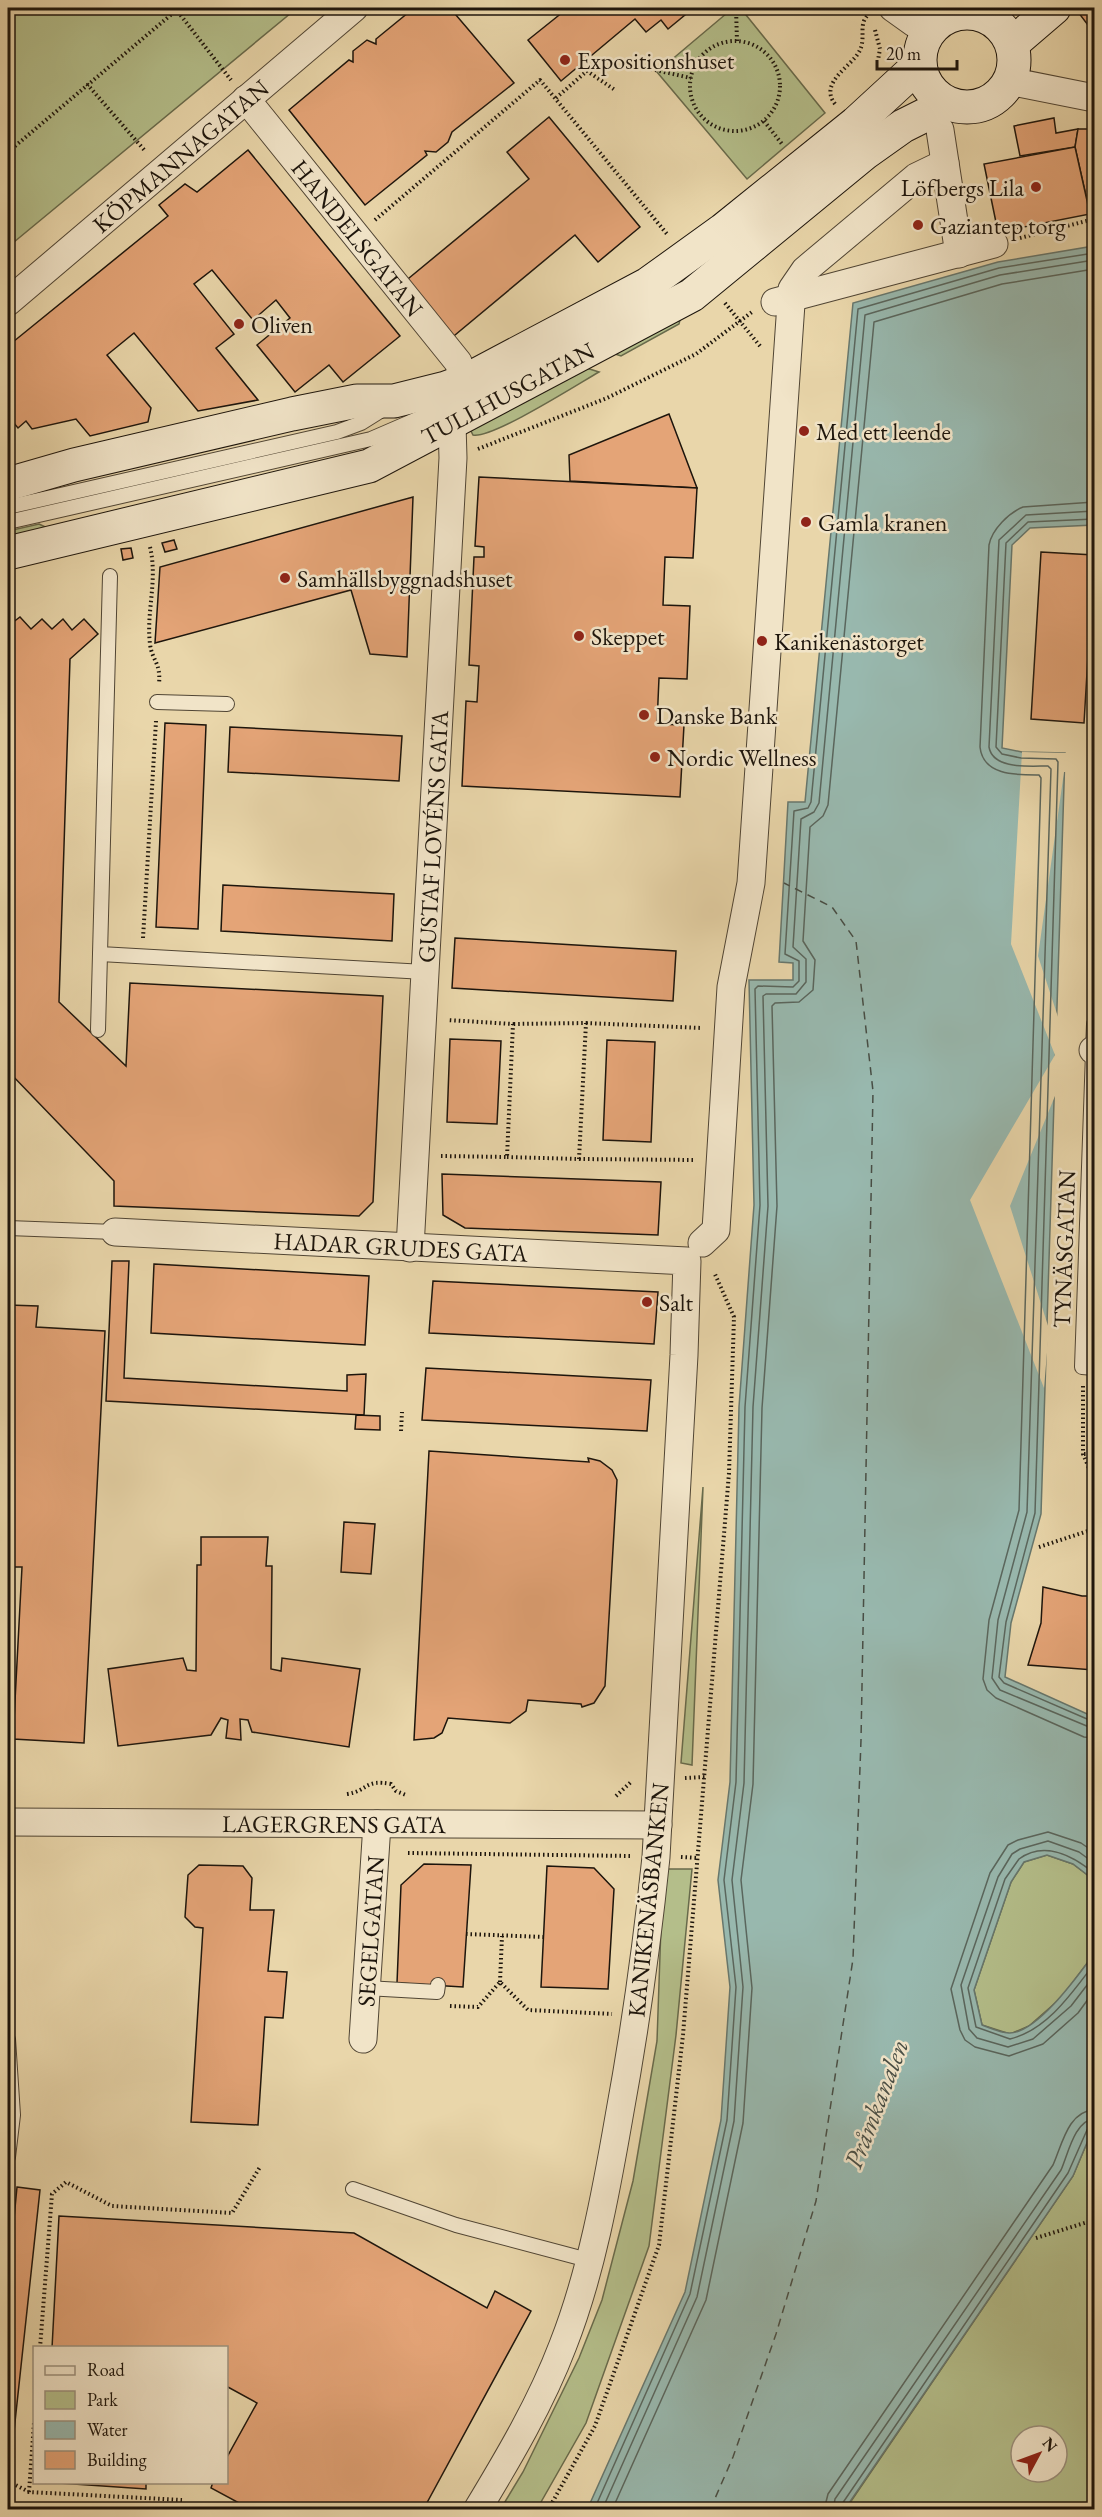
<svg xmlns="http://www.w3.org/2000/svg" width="1102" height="2517" viewBox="0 0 1102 2517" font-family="'EB Garamond',serif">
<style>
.green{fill:#b4be8a;stroke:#686a4b;stroke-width:1.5;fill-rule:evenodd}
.water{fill:#98b8ae;stroke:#67776d;stroke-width:1.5}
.pier{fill:#e9d6aa}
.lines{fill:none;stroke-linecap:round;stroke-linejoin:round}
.shore{stroke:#5a665d;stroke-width:1.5}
.ferry{stroke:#484e45;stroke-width:1.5;stroke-dasharray:8 6;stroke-linecap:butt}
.building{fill:#e4a477;stroke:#1d150c;stroke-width:1.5}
.lane-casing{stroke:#504534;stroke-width:16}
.street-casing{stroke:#504534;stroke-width:29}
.secondary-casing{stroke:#1d150c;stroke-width:35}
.path{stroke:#1d150c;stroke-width:4;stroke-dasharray:1.5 3;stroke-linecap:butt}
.lane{stroke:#f1e4c8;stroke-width:14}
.street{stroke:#f1e4c8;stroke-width:27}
.secondary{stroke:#f1e4c8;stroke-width:33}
.poi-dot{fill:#8f2418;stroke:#f1e4c8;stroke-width:2}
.labels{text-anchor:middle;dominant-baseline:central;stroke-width:5;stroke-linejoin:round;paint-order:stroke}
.poi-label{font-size:24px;fill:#1d150c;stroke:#f1e4c8;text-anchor:start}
.street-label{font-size:24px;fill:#1d150c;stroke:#f1e4c8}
.water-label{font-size:26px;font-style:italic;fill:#484e45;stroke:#f1e4c8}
</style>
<rect width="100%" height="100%" fill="#e9d6aa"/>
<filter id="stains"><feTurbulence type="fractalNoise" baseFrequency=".00333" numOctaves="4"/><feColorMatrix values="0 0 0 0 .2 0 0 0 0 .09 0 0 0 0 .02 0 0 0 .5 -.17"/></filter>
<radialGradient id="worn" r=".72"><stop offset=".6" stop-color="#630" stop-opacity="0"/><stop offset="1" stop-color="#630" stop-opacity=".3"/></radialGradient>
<g class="green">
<polygon points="8,8 297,8 8,247"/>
<polygon points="733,8 742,10 825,113 747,179 657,72"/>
<polygon points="683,308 679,324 621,356 606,351"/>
<path d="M580,366L599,372C578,384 492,439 473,435L471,431L476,425Z"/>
<polygon points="39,524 58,533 8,546 8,531"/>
<polygon points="703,1487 692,1765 681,1763"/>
<polygon points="1047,1855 1073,1864 1094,1880 1094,1954 1062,1997 1029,2026 1010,2034 982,2025 974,1990 1011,1882 1024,1862"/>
<polygon points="663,1869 692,1869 676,2035 649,2246 586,2423 537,2509 500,2510 523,2472 579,2358 602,2300 633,2181 657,2041"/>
<path d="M1094,2126V2509L845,2510L1073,2176ZM1021,2436H1057V2472H1021Z"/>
</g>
<path class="water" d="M1094,246V525L1030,528L1012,545L1002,748L1022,752L1065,753L1041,1514L1011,1623L1005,1677L1094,1717V1880L1073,1864L1047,1855L1024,1862L1011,1882L974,1990L982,2025C990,2028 1001,2033 1009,2033C1037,2034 1079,1974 1094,1954V2126L1073,2176L845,2509L587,2510L685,2292L721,2120L730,1987L718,1880L730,1782L739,1407L754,1205L749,980H793V963L779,962L788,802H805L853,303L998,262Z"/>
<polygon class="pier" points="1022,752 1068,753 1067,772 1064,772 1038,956 1059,1020 1057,1091 1010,1206 1049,1329 1044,1388 970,1200 1055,1055 1011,944"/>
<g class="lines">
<g class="shore">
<path d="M1094,502L1023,507C1009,513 992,529 989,545L980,747C983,776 1017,775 1039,775L1041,778L1019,1510L989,1620L983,1679L987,1690L996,1698L1084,1737L1094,1738"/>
<path d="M1094,511L1026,515L999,540L989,747C993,770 1030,766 1048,766L1051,769L1027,1512L998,1620L992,1678L1000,1690L1094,1729"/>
<polyline points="1094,519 1028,522 1006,543 996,747 1002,754 1021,758 1056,759 1058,762 1035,1513 1006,1622 999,1677 1004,1683 1094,1722"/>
<polyline points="1094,1852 1081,1843 1048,1832 1018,1840 1008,1845 990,1873 951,1989 960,2030 965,2040 975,2047 1009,2056 1043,2044 1078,2013 1094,1991"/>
<polyline points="1094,1863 1079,1852 1048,1841 1020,1849 1012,1854 998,1877 961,1985 969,2029 977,2038 1008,2047 1033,2039 1071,2006 1094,1976"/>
<path d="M1094,1873C1073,1856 1045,1840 1019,1859L1005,1879L968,1988L976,2027L1010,2039C1047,2030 1072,1993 1094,1964"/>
<polyline points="594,2510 690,2294 727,2120 736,1987 724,1880 736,1782 745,1407 760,1205 755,989 758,986 793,987 799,981 799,961 785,954 794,811 808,808 811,802 858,309 999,268 1094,253"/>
<polyline points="602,2510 697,2297 734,2121 743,1987 732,1880 744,1783 753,1407 768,1206 763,996 766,994 796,994 806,982 806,959 793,947 801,819 814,812 819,803 865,315 1000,275 1094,260"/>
<polyline points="612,2510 706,2300 743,2123 752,1988 741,1880 753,1784 762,1408 777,1206 772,1006 775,1003 799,1002 813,990 815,960 803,941 810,827 823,816 828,805 874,322 1002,284 1094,269"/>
<path d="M824,2510L828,2494L1053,2165C1062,2145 1068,2111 1094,2110"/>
<path d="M833,2510L835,2499L1061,2170C1068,2154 1075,2120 1094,2119"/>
<polyline points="840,2510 842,2504 1068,2173 1087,2130 1094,2126"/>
</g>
<polyline class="ferry" points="710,2510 733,2457 776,2334 816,2201 853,1959 861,1740 873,1091 856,941 832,907 784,883"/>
</g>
<g class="building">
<polygon points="414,8 450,8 514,83 452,132 448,142 436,152 425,151 427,155 365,205 289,110 349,60 353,62 353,51 367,40 376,44 376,39"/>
<polygon points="568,8 690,8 691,10 668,29 661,20 646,32 635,19 561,81 528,40"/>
<polygon points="1083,8 1094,8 1094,33 1078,12"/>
<polygon points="549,117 640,227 598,262 575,235 449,340 403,283 529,179 507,152"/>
<polygon points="1054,118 1056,133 1078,129 1075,147 1020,156 1014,126"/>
<polygon points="1078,129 1094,129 1094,209 1089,209 1075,147"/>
<polygon points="1075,147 1090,214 998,232 984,164"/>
<polygon points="248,150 400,336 343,382 329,365 295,392 257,345 290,318 276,300 253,320 212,270 194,284 234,334 216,348 258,400 198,411 134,333 107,355 151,408 148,422 90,436 76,419 32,429 26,421 18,428 8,416 8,346 168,216 159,205 185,184 197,192"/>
<polygon points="669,414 697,488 570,481 569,455"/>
<polygon points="479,477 697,488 693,558 665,557 663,605 690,606 687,679 659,678 657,724 684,725 680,797 462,786 466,701 477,702 479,666 469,665 474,557 484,557 484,547 475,546"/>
<polygon points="413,497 407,657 370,654 351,590 155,643 160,567"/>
<polygon points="174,540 177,549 165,552 162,543"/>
<polygon points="131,548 133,558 123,560 121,549"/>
<polygon points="1041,552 1094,555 1084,723 1031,719"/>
<polygon points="20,617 31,629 42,619 52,629 63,619 72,630 84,619 98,634 70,659 59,1002 126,1066 130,983 383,996 373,1202 359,1216 114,1206 114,1181 8,1071 8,626"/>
<polygon points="165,723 206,725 198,929 156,927"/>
<polygon points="230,727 402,736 399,781 228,772"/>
<polygon points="223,885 394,894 392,941 221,931"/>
<polygon points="455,938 676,951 673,1001 452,988"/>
<polygon points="450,1039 501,1041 497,1124 447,1122"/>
<polygon points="607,1040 655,1042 651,1142 603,1140"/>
<polygon points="442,1174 661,1182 658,1235 465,1228 443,1215"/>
<polygon points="112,1261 129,1261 124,1378 347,1391 347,1375 366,1374 364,1415 106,1401"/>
<polygon points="154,1264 369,1276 365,1345 151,1333"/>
<polygon points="433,1281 658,1292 654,1344 429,1333"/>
<polygon points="8,1305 38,1306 36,1327 105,1331 84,1743 13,1739 22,1567 8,1567"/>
<polygon points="426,1368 651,1380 647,1431 422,1420"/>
<polygon points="356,1415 380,1416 380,1430 355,1429"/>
<polygon points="429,1451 589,1462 588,1458 600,1461 612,1470 617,1480 605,1686 594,1703 582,1707 581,1704 528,1700 526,1711 510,1723 448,1718 442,1733 434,1738 414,1740"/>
<polygon points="344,1522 375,1524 371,1574 341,1572"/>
<polygon points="201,1537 268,1537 266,1566 272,1566 271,1669 281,1671 282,1658 360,1669 349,1747 252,1732 248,1720 240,1719 241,1740 226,1738 228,1720 221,1718 211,1735 118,1746 108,1669 183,1658 187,1670 196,1671 197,1565 201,1565"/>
<polygon points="1043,1587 1082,1596 1094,1596 1094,1670 1028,1665 1041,1623"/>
<polygon points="424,1864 471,1865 463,1987 397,1983 401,1885"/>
<polygon points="199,1865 243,1866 252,1878 250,1910 274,1910 268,1971 287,1972 283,2018 265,2017 258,2125 191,2122 203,1928 195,1927 185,1917 188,1875"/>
<polygon points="547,1866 594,1868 614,1889 608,1989 541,1987"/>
<polygon points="17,2187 40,2190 11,2459 8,2458 8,2281"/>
<polygon points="59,2216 354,2233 487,2308 495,2291 531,2311 423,2510 252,2510 211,2488 213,2482 226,2482 226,2459 257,2403 226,2386 226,2348 52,2348"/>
<polygon points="44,2482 146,2482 146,2489"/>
</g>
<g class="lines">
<defs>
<g id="lane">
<polyline points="8,507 337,432 361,423 385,408"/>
<polyline points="8,522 371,439 459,401"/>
<polyline points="110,576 100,954 425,972"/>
<polyline points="157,702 227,704"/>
<polyline points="1094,1024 1082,1367 1094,1368"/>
<polyline points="98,1030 100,954"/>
<polyline points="8,1228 115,1232"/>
<polyline points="366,1988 437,1992 438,1985"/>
<polyline points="8,2039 13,2115 8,2157"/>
<polyline points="353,2189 456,2225 588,2260"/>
</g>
<g id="street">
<polyline points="893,8 914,23 930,30"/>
<polyline points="1009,81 1094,98"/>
<path id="s1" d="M246,99L458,362L465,381"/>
<polyline points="940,130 959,254"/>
<path id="s2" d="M8,302L354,8"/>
<polyline points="775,302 994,244"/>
<polyline points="1093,1050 1094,1050"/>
<path id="s3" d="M115,1232L687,1261L684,1355L656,1857C647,1944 635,2030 619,2117C606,2192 591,2274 563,2345C541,2403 509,2457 477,2510"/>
<polyline points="702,1243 716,1230 731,987 751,883 792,289 805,270 916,177 945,163"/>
<path id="s4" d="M410,1248L453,458L452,424"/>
<path id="s5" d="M8,1822L658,1825"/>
<path id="s6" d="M363,2039L377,1824"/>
</g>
<g id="secondary">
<circle cx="967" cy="60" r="47"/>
<polyline points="1012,44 1054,8"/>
<polyline points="8,484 74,465 292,414 357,401 394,401 446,388 465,381 648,284 723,230 856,123 919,65"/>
<path id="s7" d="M8,553L369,466L692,295L865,153L903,126L947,104"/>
</g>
</defs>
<use href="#lane" class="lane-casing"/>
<use href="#street" class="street-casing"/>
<use href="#secondary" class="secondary-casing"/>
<g class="path">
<polyline points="175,8 231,80"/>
<polyline points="736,8 737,41"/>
<polyline points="875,30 880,49 878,60"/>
<circle cx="735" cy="86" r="45"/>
<polyline points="642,67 691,78"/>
<polyline points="87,84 146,152"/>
<polyline points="556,98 587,71 615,90"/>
<path d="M835,104C818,82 853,66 860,50C866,37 858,25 868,15"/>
<polyline points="764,121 782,144"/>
<polyline points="8,152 179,8"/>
<polyline points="375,220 540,80 667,234"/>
<polyline points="1020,238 1094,219"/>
<polyline points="725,303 760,346"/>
<polyline points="478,449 607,398 696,354 752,312"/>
<path d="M150,547C158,580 146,612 150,644C152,661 161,662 159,684"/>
<polyline points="1094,720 1094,725"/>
<polyline points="143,938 156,721"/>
<polyline points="586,1023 702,1028"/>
<polyline points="441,1156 507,1157 513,1024 447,1020"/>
<polyline points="507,1157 579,1159 586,1023 513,1024"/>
<polyline points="579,1159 696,1160"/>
<polyline points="1083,1386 1083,1454 1094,1480"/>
<polyline points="401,1431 402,1412"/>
<polyline points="1084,1454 1094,1454"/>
<polyline points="1039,1547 1094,1529"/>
<polyline points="685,1778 706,1777"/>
<path d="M347,1794C368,1791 364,1779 391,1784L396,1791L406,1795"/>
<polyline points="616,1796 632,1781"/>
<polyline points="408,1853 632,1856"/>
<polyline points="681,1857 698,1858"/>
<polyline points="466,1934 544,1937"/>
<polyline points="500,1982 502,1936"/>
<polyline points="450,2006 478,2007 500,1982 528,2010 612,2014"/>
<polyline points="1036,2238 1094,2220"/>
<polyline points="40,2348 52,2194 66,2182 112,2206 232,2213 260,2167"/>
<polyline points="8,2481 29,2492 182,2500"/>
<polyline points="29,2492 34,2423"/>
<polyline points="548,2510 595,2426 659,2245 683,2035 729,1473 734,1317 714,1272"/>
</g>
<use href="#lane" class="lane"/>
<use href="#street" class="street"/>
<use href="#secondary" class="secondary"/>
</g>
<g class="poi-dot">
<circle cx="565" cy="60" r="6"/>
<circle cx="1036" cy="187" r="6"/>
<circle cx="918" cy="225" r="6"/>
<circle cx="239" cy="324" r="6"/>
<circle cx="804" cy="431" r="6"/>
<circle cx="806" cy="522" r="6"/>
<circle cx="285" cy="578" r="6"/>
<circle cx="579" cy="636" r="6"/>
<circle cx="762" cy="641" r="6"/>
<circle cx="644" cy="715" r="6"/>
<circle cx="655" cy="757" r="6"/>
<circle cx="647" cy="1302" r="6"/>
</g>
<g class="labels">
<g class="poi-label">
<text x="577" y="60">Expositionshuset</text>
<text x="1024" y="187" text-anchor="end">Löfbergs Lila</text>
<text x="930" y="225">Gaziantep torg</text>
<text x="251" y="324">Oliven</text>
<text x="816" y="431">Med ett leende</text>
<text x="818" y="522">Gamla kranen</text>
<text x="297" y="578">Samhällsbyggnadshuset</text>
<text x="591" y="636">Skeppet</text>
<text x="774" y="641">Kanikenästorget</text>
<text x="656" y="715">Danske Bank</text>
<text x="667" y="757">Nordic Wellness</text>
<text x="659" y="1302">Salt</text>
</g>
<g class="street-label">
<text stroke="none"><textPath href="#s2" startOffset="226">KÖPMANNAGATAN</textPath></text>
<text stroke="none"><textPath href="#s1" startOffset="178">HANDELSGATAN</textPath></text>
<text stroke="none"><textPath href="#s7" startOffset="528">TULLHUSGATAN</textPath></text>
<text stroke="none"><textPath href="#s4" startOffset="412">GUSTAF LOVÉNS GATA</textPath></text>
<text stroke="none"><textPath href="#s3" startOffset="286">HADAR GRUDES GATA</textPath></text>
<text transform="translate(1064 1249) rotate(-88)">TYNÄSGATAN</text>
<text stroke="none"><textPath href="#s5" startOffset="326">LAGERGRENS GATA</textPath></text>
<text transform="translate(648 1900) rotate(-84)">KANIKENÄSBANKEN</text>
<text stroke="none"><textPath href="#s6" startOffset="108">SEGELGATAN</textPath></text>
</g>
<g class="water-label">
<text transform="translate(876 2104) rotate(-69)">Pråmkanalen</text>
</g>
</g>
<rect width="1102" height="2517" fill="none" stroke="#e9d6aa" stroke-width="30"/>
<rect x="9" y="9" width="1084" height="2499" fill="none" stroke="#1d150c" stroke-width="3"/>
<rect x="15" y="15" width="1072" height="2487" fill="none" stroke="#1d150c" stroke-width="1.5"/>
<rect x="33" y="2346" width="195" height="138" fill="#f1e4c8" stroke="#9c917d" stroke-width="1.5"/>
<rect x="45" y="2366" width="30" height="9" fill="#f1e4c8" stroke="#9c917d" stroke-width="1.5"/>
<text x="87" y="2376" font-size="18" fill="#1d150c">Road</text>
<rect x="45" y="2391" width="30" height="18" fill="#b4be8a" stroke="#9c917d" stroke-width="1.5"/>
<text x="87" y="2406" font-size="18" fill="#1d150c">Park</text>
<rect x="45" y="2421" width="30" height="18" fill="#98b8ae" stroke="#9c917d" stroke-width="1.5"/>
<text x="87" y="2436" font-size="18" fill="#1d150c">Water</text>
<rect x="45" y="2451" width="30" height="18" fill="#e4a477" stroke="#9c917d" stroke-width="1.5"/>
<text x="87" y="2466" font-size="18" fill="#1d150c">Building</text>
<g transform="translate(1039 2454) rotate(49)"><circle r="28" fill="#f1e4c8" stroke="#9c917d" stroke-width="1.5"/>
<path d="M0-4.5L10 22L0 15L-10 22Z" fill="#8f2418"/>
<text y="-9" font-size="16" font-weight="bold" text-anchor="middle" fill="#1d150c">N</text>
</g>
<path d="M877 60v9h80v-9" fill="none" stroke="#1d150c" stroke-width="3"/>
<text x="886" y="60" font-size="18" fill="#1d150c" stroke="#f1e4c8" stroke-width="4.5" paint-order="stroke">20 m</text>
<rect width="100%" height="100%" filter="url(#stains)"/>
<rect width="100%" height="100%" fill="url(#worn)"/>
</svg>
